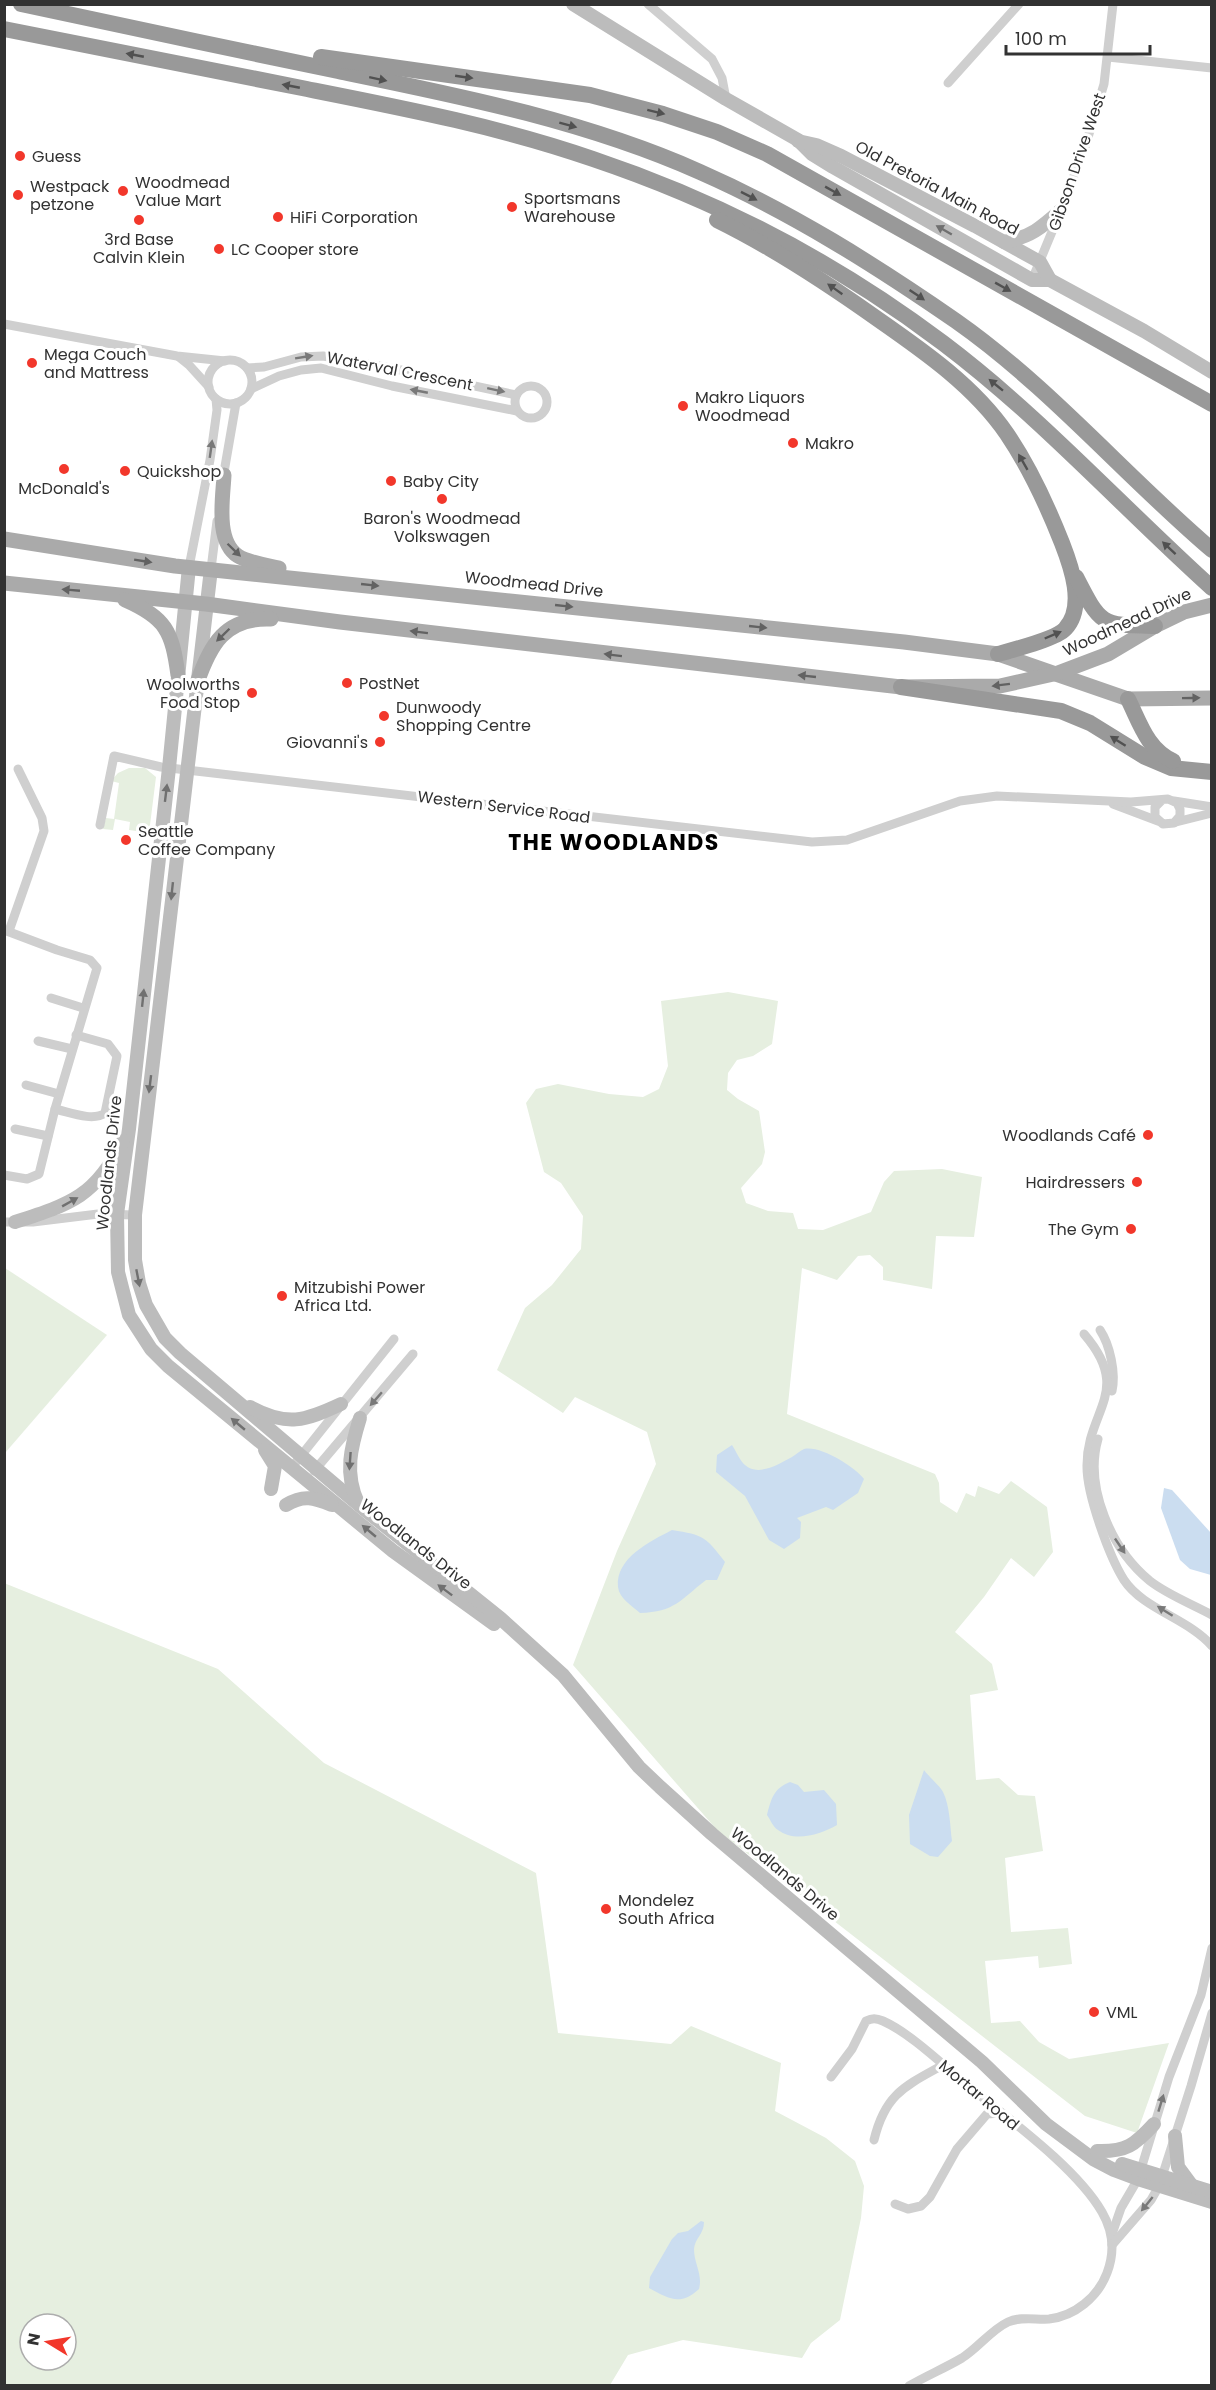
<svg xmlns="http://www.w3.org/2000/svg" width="1216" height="2390" viewBox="0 0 1216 2390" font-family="Poppins,sans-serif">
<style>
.green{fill:#e6efe0;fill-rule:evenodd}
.water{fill:#cbddf0}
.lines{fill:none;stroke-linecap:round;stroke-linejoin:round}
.minor{stroke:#cfcfcf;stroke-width:9}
.secondary{stroke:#bcbcbc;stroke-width:14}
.primary{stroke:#aaa;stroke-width:15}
.motorway{stroke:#999;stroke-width:16}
.oneway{fill:#515151}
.oneway2{fill:#707070}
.oneway3{fill:#797979}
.oneway4{fill:#626262}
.poi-dot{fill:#f2372b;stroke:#fff;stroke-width:2}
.labels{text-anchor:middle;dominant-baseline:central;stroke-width:6;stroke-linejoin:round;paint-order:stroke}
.poi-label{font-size:16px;fill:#323232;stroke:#fff;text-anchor:start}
.street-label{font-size:16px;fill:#323232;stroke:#fff}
.district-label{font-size:22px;font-weight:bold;letter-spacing:1.5px;fill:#000;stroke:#fff}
</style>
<rect width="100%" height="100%" fill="#fff"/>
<g class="green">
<polygon points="129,768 145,768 156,777 149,833 129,830 130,822 115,819 113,830 103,829 106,818 114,819 119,783 111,781 118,773"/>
<polygon points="728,992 778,1001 772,1044 753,1056 737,1060 728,1073 727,1090 738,1099 759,1111 765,1152 762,1164 741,1188 746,1203 768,1211 793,1213 798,1229 823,1230 871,1212 884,1182 894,1171 942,1169 982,1177 974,1237 936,1236 932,1289 883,1280 883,1267 870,1255 858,1256 837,1280 802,1268 787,1414 935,1474 939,1483 940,1502 957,1513 966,1493 975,1497 978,1486 999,1494 1011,1481 1047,1507 1053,1552 1034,1577 1011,1558 984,1597 955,1632 992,1664 998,1690 970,1695 976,1780 999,1778 1018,1795 1035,1796 1043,1851 1005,1858 1011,1932 1068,1928 1072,1964 1039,1968 1038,1956 985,1961 991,2023 1020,2021 1039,2042 1069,2059 1169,2043 1137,2133 1085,2116 717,1830 573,1665 617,1551 656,1464 647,1432 575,1397 563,1413 497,1370 525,1308 552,1285 581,1249 583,1216 561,1183 544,1172 526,1103 536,1089 558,1084 609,1094 643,1097 659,1089 668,1066 661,1001"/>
<polygon points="5,1268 107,1335 5,1453"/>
<path d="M4,1583L218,1669L324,1763L536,1873L558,2033L671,2044L691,2026L781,2063L775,2111L826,2138L855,2161L864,2186L861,2218L840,2320L811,2343L802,2358L683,2340L628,2355L610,2385H5ZM30,2324H66V2360H30Z"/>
</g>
<g class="water">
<path d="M732,1445C736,1451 740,1461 745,1465C758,1477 779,1464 792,1457C795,1455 800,1451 804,1449C820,1445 855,1467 864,1479L858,1493L833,1510L826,1507L797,1518L801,1522L800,1538L784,1549L769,1540L745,1496L716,1472L717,1455Z"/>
<polygon points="1164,1488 1172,1490 1211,1533 1211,1575 1190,1569 1180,1560 1161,1508"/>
<path d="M672,1530C704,1535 706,1537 725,1562L717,1580H706C680,1600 675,1612 640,1613C632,1606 619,1598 618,1587C615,1558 651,1541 672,1530Z"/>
<path d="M924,1770C928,1776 941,1787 943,1792C950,1806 950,1826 952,1841L938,1857L930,1856L910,1844L909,1815Z"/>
<path d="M790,1782L798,1785L804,1792L824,1790L836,1804L837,1825C821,1834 795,1843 778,1830C773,1827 770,1819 767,1815C771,1799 774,1788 790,1782Z"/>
<path d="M701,2221L704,2222C704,2234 695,2238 694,2249C694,2264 703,2274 699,2289C680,2307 668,2298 649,2288L650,2277L672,2239L678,2233L688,2231Z"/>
</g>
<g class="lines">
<g class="minor">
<polyline points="648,4 712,59 722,78 726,99"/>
<polyline points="1108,57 1212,68"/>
<polyline points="948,83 1019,4"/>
<polyline points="1032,280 1061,210 1086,144 1104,84 1113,4"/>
<polyline points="4,324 177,356 225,361"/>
<polyline points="179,357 189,365 209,387"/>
<circle cx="230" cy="382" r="22"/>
<polyline points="247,368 264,367 301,357 323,356 396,369 516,395"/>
<circle cx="531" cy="402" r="16"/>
<polyline points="251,389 279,376 301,370 321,368 392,386 517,411"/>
<polyline points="223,478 236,403"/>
<polyline points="189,567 210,460 217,410 216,399"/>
<polyline points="211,569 217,521"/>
<polyline points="1174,801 1212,807"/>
<polyline points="1113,804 1158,821"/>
<polyline points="1176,822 1212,813"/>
<polyline points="100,825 114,756 161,767 812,842 847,840 960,801 997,796 1131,802 1168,799 1177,803 1180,809 1180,816 1174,823 1163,824 1155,817 1155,807 1162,800"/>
<polyline points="4,930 57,950 90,960 97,968 55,1109 39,1174 27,1179 4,1175"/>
<polyline points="9,931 44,831 42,818 18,769"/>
<polyline points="51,998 83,1008"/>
<polyline points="38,1041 72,1049"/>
<polyline points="26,1085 59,1094"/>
<path d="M55,1109C69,1112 93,1122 105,1113L117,1056L108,1044L76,1035"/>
<polyline points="15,1129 48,1136"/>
<polyline points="4,1222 33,1222 98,1214 135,1215"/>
<path d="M1100,1330C1110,1345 1116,1373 1112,1391"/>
<path d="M1084,1334C1134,1392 1086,1410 1087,1467C1087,1495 1109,1556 1124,1580C1143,1609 1189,1619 1212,1646"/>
<path d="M1098,1439C1084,1488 1112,1550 1150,1581C1168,1595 1192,1604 1212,1615"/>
<polyline points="292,1467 394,1339"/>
<polyline points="314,1471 413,1354"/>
<path d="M831,2077L852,2049L866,2021C872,2018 876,2018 883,2021C910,2033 943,2065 966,2084C1007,2118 1076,2167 1102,2212C1113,2231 1115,2252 1107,2273C1098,2297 1075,2316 1049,2319C1036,2320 1021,2316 1008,2322C991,2330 978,2348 962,2358C945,2368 926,2376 909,2386"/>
<path d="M874,2140C885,2094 905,2086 943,2065"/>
<polyline points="895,2204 908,2209 921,2206 930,2197 957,2149 987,2114 1001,2113"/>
<polyline points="1112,2234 1121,2208 1138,2179 1169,2077 1201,1995 1212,1948"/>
<polyline points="1112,2245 1151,2200 1159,2186 1191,2086 1212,2013"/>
</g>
<g class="secondary">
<polyline points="573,4 726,99 798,140 812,154 833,167 1032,280 1050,280 1144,331 1212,372"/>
<polyline points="798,141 816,145 841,156 975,226 1040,262 1050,280"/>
<path d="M1004,242C1031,237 1041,228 1061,210"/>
<polyline points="189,567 169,768 129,1129 117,1214 118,1272 129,1315 151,1349 168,1366 393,1551 494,1624"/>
<polyline points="211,569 135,1215 135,1260 139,1283 146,1305 165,1338 180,1353 359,1505 500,1618 563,1675 639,1767 660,1787 712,1834 982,2062 1046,2124 1093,2159 1114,2170 1138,2179 1212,2202"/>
<path d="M15,1222C71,1204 96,1196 123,1141"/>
<path d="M250,1407C287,1427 305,1421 341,1404"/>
<polyline points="265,1450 275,1466 271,1489"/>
<path d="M358,1503C344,1473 351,1447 360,1418"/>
<path d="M286,1505C304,1494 314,1498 332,1505"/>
<polyline points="1175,2136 1178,2167 1192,2186"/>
<path d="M1097,2151C1126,2152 1135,2145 1154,2124"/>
<polyline points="1122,2164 1212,2192"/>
</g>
<g class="primary">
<path d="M224,475C223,498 215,541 238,556C249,563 266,565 279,568"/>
<polyline points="4,539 175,566 904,642 998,654 1128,699 1212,698"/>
<polyline points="4,583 206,604 340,622 901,687 1000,686 1058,673 1108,654 1155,626 1184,612 1212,605"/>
<path d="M125,600C166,618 172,631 178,675"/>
<path d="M197,683C210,645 225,617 271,619"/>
</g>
<g class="motorway">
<path d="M21,4C127,27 232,49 338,71C460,96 586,121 700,172C791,212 875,265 956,321C1050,387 1125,476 1212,550"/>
<path d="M4,29C105,49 206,69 307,89C403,108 501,127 593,159C718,201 837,263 943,343C1040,416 1122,507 1212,588"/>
<polyline points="321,57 590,95 663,114 717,132 767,154 1212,404"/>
<path d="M717,220C774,248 827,283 879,320C925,352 975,387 1007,434C1030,468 1047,505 1062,543C1071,566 1086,607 1065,629C1056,639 1012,650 998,654"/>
<path d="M1076,577C1101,626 1101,625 1155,626"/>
<polyline points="901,687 1061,711 1090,723 1145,757 1171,768 1212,772"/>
<path d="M1128,699C1140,723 1147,749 1173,761"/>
</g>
</g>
<defs><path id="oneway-solid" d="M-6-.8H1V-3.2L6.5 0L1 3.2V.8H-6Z" transform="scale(1.5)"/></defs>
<g class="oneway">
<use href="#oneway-solid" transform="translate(135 55) rotate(-169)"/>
<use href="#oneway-solid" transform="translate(464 77) rotate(8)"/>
<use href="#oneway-solid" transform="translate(378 79) rotate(12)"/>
<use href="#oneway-solid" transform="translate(291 86) rotate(-169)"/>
<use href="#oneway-solid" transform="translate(656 112) rotate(14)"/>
<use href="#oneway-solid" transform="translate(568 125) rotate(15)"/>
<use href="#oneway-solid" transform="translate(833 191) rotate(29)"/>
<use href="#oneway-solid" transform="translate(749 196) rotate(27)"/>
<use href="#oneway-solid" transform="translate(1003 287) rotate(29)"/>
<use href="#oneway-solid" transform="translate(835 289) rotate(-145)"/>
<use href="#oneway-solid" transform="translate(917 295) rotate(34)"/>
<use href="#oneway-solid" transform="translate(996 385) rotate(-141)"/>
<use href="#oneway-solid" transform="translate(1023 462) rotate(-120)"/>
<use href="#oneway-solid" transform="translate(1169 548) rotate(-137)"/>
<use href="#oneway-solid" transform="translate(1053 635) rotate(-23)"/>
<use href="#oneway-solid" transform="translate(1118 741) rotate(-148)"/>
</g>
<g class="oneway2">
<use href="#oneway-solid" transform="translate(944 230) rotate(-150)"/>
<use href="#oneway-solid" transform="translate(166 793) rotate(-83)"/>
<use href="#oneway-solid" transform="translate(172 891) rotate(96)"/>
<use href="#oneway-solid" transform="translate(143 998) rotate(-84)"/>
<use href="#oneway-solid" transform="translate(150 1084) rotate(97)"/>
<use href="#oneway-solid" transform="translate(70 1202) rotate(-29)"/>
<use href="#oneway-solid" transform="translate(138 1278) rotate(79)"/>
<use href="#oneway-solid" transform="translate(238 1424) rotate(-140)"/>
<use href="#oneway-solid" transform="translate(350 1461) rotate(94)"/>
<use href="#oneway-solid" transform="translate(369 1531) rotate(-140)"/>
<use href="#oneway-solid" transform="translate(445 1590) rotate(-143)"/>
</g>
<g class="oneway3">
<use href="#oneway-solid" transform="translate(304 357) rotate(-9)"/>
<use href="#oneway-solid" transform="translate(496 390) rotate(12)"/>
<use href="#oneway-solid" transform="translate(419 391) rotate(-169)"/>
<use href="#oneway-solid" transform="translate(211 449) rotate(-82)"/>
<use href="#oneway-solid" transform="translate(376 1399) rotate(131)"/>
<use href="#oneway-solid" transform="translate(1120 1546) rotate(56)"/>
<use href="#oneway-solid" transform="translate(1165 1611) rotate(-148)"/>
<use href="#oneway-solid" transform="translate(1161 2103) rotate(-73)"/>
<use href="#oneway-solid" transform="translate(1147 2204) rotate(129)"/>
</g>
<g class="oneway4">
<use href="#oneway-solid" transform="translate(234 550) rotate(44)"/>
<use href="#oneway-solid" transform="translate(143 561) rotate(9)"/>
<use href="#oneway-solid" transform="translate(370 585) rotate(6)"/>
<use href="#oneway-solid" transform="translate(71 590) rotate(-175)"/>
<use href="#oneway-solid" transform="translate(564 606) rotate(6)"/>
<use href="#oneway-solid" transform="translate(758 627) rotate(6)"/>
<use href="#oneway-solid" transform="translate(419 632) rotate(-173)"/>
<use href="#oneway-solid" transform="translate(223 635) rotate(136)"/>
<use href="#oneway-solid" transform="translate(613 655) rotate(-173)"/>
<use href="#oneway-solid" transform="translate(807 676) rotate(-174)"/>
<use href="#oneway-solid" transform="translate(1001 685) rotate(173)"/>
<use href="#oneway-solid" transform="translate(1191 698) rotate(-1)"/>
</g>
<g class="poi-dot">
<circle cx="20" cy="156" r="6"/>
<circle cx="123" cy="191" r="6"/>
<circle cx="18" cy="195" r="6"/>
<circle cx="512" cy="207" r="6"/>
<circle cx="278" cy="217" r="6"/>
<circle cx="139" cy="220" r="6"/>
<circle cx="219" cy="249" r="6"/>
<circle cx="32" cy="363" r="6"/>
<circle cx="683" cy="406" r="6"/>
<circle cx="793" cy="443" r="6"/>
<circle cx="64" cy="469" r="6"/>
<circle cx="125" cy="471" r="6"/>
<circle cx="391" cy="481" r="6"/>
<circle cx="442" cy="499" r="6"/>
<circle cx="347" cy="683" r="6"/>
<circle cx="252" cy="693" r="6"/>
<circle cx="384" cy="716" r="6"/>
<circle cx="380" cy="742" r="6"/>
<circle cx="126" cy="840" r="6"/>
<circle cx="1148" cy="1135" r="6"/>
<circle cx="1137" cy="1182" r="6"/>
<circle cx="1131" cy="1229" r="6"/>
<circle cx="282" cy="1296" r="6"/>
<circle cx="606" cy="1909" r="6"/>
<circle cx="1094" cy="2012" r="6"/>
</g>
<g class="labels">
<g class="poi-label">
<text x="32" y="156">Guess</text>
<text x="135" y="182">Woodmead<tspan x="135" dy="18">Value Mart</tspan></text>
<text x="30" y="186">Westpack<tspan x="30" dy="18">petzone</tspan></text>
<text x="524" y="198">Sportsmans<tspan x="524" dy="18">Warehouse</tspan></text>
<text x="290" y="217">HiFi Corporation</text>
<text x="139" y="239" text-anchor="middle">3rd Base<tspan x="139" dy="18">Calvin Klein</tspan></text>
<text x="231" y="249">LC Cooper store</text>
<text x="44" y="354">Mega Couch<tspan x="44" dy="18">and Mattress</tspan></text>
<text x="695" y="397">Makro Liquors<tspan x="695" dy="18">Woodmead</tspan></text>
<text x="805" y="443">Makro</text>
<text x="137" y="471">Quickshop</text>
<text x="403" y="481">Baby City</text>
<text x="64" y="488" text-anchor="middle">McDonald's</text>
<text x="442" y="518" text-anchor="middle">Baron's Woodmead<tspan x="442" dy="18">Volkswagen</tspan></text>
<text x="359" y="683">PostNet</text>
<text x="240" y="684" text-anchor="end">Woolworths<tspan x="240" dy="18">Food Stop</tspan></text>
<text x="396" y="707">Dunwoody<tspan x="396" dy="18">Shopping Centre</tspan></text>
<text x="368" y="742" text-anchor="end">Giovanni's</text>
<text x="138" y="831">Seattle<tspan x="138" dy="18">Coffee Company</tspan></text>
<text x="1136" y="1135" text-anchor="end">Woodlands Café</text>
<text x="1125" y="1182" text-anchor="end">Hairdressers</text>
<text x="1119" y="1229" text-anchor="end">The Gym</text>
<text x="294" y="1287">Mitzubishi Power<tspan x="294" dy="18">Africa Ltd.</tspan></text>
<text x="618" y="1900">Mondelez<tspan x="618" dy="18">South Africa</tspan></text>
<text x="1106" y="2012">VML</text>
</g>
<g class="street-label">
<text transform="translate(1077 162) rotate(-71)">Gibson Drive West</text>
<text transform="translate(937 188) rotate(28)">Old Pretoria Main Road</text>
<text transform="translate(400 371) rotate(11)">Waterval Crescent</text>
<text transform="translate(534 584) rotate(6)">Woodmead Drive</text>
<text transform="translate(1127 622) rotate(-25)">Woodmead Drive</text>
<text transform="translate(504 807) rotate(7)">Western Service Road</text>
<text transform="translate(109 1163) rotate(-84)">Woodlands Drive</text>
<text transform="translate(416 1544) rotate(38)">Woodlands Drive</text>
<text transform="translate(785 1874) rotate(40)">Woodlands Drive</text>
<text transform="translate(979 2095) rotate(40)">Mortar Road</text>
</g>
<g class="district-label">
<text x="614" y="842">THE WOODLANDS</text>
</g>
</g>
<rect width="1216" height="2390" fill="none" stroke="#323232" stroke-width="12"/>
<g transform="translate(48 2342) rotate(281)"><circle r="28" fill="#ffffff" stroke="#adadad" stroke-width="1.5"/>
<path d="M0-4.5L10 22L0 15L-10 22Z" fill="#f2372b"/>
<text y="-9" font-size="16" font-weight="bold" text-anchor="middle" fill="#323232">N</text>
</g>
<path d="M1006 45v9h144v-9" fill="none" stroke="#323232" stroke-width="3"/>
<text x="1015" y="45" font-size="18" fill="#323232" stroke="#ffffff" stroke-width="4.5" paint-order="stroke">100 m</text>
</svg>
